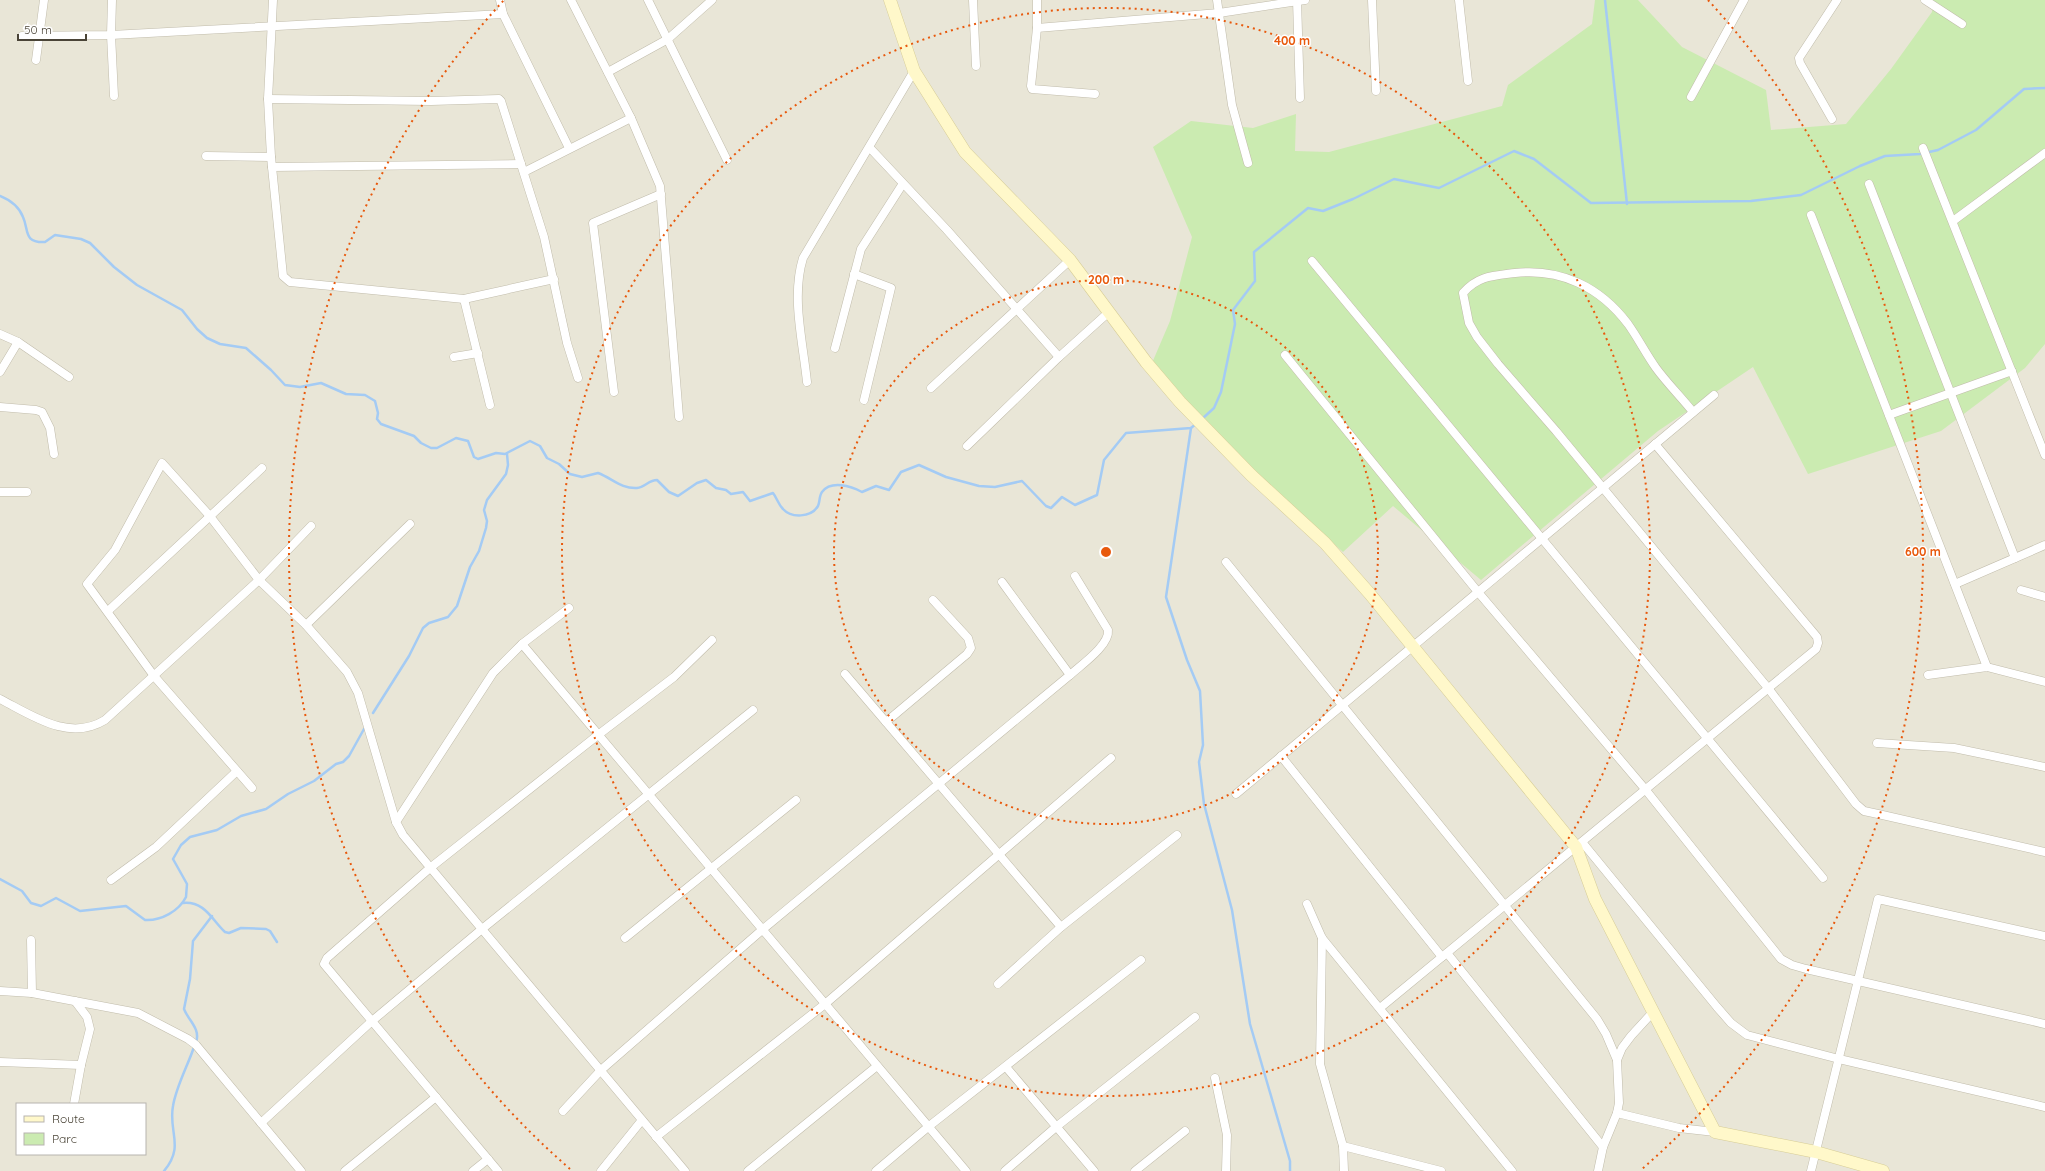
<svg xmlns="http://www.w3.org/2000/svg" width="2045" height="1171" viewBox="0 0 2045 1171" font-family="Quicksand,sans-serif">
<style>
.residential{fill:#e9e6d7;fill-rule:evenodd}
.green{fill:#cbebb1}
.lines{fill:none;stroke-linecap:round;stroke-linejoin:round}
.stream{stroke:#a4cbf4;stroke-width:2.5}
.street-casing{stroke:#c1bcab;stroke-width:9}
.secondary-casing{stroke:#d7cd97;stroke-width:13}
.street{stroke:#fff;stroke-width:8}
.secondary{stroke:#fff8ca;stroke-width:12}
.ring{fill:none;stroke:#e8590c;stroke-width:2;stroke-dasharray:2 4}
.centre{fill:#e8590c;stroke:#fff;stroke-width:2}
.ring-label{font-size:12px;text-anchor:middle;font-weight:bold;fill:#e8590c;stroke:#fff;stroke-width:3;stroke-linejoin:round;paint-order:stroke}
</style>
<rect width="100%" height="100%" fill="#f5f3e9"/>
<path class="residential" d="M0,0H2045V1171H0ZM17,1104H145V1154H17Z"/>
<polygon class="green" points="1595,0 1638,0 1682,47 1766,90 1771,130 1846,124 1891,69 1932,12 1933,0 2045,0 2045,344 2025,368 1941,431 1808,474 1753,367 1658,431 1481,580 1393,506 1343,552 1230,449 1152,363 1170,321 1192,237 1153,147 1191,121 1253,128 1296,114 1295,151 1329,152 1502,106 1508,85 1592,24"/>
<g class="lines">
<g class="stream">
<polyline points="1605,0 1627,204"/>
<path d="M0,196C10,200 19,207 23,217C29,230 23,243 45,242L55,235L81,239L90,243L114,267L137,285L182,310L197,329L207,338L220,344L246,348L271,370L285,385L300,387L321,383L346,394L365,395L375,401L378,413L377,419L381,424L414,436L421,443L431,448H437L456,438L468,441L474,457L478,459L496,453L505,454L530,441L540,446L547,458L559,464L570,474L582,477L598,473C612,478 621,489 637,488C645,487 649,480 657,480L669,492L678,496L697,483L706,480L716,488L726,490L731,494L743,492L750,501L773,493C777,498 778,504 783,509C791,518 811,518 818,506C820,502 819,496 822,492C831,480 851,486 862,492L876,486L889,490L901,472L919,465L946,477L979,486L995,487L1022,481L1046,506L1051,508L1062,497L1075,505L1097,495L1104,460L1126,433L1191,428L1197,423"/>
<polyline points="1202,419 1214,408 1221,392 1235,324 1233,310 1255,281 1254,252 1308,208 1323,211 1353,199 1394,179 1439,188 1514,151 1534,159 1591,203 1751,201 1801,195 1860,166 1885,156 1920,154 1938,150 1976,130 2024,89 2045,88"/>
<polyline points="1191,428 1166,597 1187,660 1200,691 1203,745 1199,762 1204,804 1232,910 1250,1024 1290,1161 1290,1171"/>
<polyline points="373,713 409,656 423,628 429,623 448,617 457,606 470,567 479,551 486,528 487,521 484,510 487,500 506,474 508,465 507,454"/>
<path d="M0,879L22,891L31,903L41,906L56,898L80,911L126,906L145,920C161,921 179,911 186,897L187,884L173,859L181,845L190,837L217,830L241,816L266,809L288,794L314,781L336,764L343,762L349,756L364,729"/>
<path d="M183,903C205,901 212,920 225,932L229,933L241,928L266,929L270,931L277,942"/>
<path d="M196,1042C201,1029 188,1020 184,1009L190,979L193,941L212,916"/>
<path d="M164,1171C185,1146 168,1132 173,1106C176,1087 188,1065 194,1047"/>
</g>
<defs>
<g id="street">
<polyline points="112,0 111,35 114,96"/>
<polyline points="273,0 268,99 271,157 283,276 290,282 464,299 554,279"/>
<polyline points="500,0 503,14 569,148"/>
<polyline points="571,0 631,118 660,186 679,417"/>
<polyline points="648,0 727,160"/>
<polyline points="973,0 976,66"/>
<polyline points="1037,0 1037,28 1031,86 1032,89 1095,94"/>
<polyline points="1217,0 1232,105 1248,163"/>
<polyline points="1297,0 1300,98"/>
<polyline points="1372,0 1376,91"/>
<polyline points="1459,0 1468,81"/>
<polyline points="1925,0 1962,24"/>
<polyline points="1037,28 1219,13 1305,0"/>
<polyline points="22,36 111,35 503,14"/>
<polyline points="36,60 44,0"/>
<polyline points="608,72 668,39 712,0"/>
<polyline points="1691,97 1744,0"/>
<polyline points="268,99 431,101 499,99 501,101 544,237 567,343 578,378"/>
<polyline points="1832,119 1800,63 1799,58 1837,0"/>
<polyline points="870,148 947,230 1059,357"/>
<polyline points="1923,148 2045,455"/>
<polyline points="206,156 271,157"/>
<polyline points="272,167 521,164"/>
<polyline points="524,172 631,118"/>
<polyline points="1869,184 2015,558"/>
<polyline points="1811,215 1987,667"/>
<polyline points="1953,221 2045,153"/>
<polyline points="1312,261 1823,878"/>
<polyline points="854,274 891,288 864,400"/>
<polyline points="464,299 490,405"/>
<polyline points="0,334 18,342 69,377"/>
<polyline points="835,348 861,249 902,185"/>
<polyline points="1285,355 1478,592 1645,789 1781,959 1792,965 1806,969 2045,1024"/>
<polyline points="454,357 478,353"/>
<polyline points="0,372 18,342"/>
<path d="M807,382C803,342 791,297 803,258L914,71"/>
<polyline points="931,388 1070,260"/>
<polyline points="614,392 593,223 661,194"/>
<polyline points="0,407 36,410 42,412 50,428 54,454"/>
<path d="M1693,412C1681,397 1667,383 1656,368C1646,354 1638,338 1628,324C1600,287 1561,268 1515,273C1492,276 1478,276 1463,293L1469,323L1477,337L1498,364L1556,431L1768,688L1856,804L1864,811L1878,814L2045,852"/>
<polyline points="1889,415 2012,371"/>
<polyline points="967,446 1059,357 1109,312"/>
<polyline points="0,492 27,492"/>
<polyline points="1226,562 1597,1019 1606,1034 1617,1060"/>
<polyline points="1955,584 2045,545"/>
<polyline points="2021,590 2045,597"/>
<polyline points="569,608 522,644 493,673 396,822 403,835 685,1171"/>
<polyline points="108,611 262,468"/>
<polyline points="306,625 410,524"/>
<polyline points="522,644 966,1171"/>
<polyline points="845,674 1061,927"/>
<path d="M1070,675C1081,665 1110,645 1108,630L1075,576"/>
<polyline points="1928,675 1987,667 2045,682"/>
<path d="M0,699C33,716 69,742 105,720L259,580L311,526"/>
<polyline points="886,722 967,654 971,648 968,638 933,600"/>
<polyline points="1877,743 1954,748 2045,767"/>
<polyline points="1281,756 1442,957"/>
<polyline points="252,788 154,676 87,584 115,550 162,463 209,515 259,580 306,625 347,672 358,693 396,822"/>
<polyline points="1236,794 1714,395"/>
<polyline points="1582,842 1717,1007 1731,1023 1747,1035 1839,1059 2045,1107"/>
<polyline points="111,880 156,847 237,771"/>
<polyline points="1307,904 1322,938 1512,1171"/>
<polyline points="625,938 796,800"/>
<polyline points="1322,938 1320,1064 1343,1146 1344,1171"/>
<polyline points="31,940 32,993"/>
<polyline points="1447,953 1603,1147"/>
<polyline points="998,984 1061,927 1177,835"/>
<polyline points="0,991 32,993 138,1013 188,1039 196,1045 301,1171"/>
<polyline points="1380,1008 1816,649 1818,643 1817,637 1655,444"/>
<polyline points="0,1062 81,1065"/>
<polyline points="1006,1067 1094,1171"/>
<polyline points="1215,1078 1227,1135 1226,1171"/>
<polyline points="74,1104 81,1065 90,1029 87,1017 75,1001"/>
<polyline points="563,1111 601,1070 762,930 1070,675 1002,582"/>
<polyline points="1617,1113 1679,1128 1715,1132"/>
<polyline points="261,1123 372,1021 482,929 753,710"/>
<polyline points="656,1137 825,1004 1111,758"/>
<polyline points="1343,1146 1441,1171"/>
<polyline points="345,1171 436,1097"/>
<polyline points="473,1171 488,1159"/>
<polyline points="498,1171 324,964 327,958 430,868 598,735 674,677 712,640"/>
<polyline points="601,1171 642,1120"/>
<polyline points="748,1171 877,1066"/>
<polyline points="876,1171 928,1127 1141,960"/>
<polyline points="1005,1171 1056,1127 1195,1017"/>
<polyline points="1135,1171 1185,1131"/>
<polyline points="1598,1171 1603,1147 1617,1113 1619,1103 1617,1060 1622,1048 1631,1036 1653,1012"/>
<polyline points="1811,1171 1878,899 2045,936"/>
</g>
<polyline id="secondary" points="890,0 914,71 965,152 1070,260 1146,362 1180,402 1251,475 1325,543 1370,594 1576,847 1595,899 1715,1132 1816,1152 1883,1171"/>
</defs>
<use href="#street" class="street-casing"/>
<use href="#secondary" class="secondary-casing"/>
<use href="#street" class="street"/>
<use href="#secondary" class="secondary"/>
</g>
<g class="ring">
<circle cx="1106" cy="552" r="272"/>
<circle cx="1106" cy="552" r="544"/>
<path d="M570 1169A817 817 0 0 1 504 0M1708 0A817 817 0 0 1 1642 1169"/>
</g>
<circle cx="1106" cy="552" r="6" class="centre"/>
<g class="ring-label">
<text x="1292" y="45">400 m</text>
<text x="1106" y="284">200 m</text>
<text x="1923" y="556">600 m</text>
</g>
<rect x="16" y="1103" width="130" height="52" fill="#ffffff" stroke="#b7b4af"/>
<rect x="24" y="1116" width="20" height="6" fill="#fff8ca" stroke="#b7b4af"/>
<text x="52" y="1123" font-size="12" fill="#4a4437">Route</text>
<rect x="24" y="1133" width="20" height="12" fill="#cbebb1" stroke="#b7b4af"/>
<text x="52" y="1143" font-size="12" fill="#4a4437">Parc</text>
<path d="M18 34v6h68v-6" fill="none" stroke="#4a4437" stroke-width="2"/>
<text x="24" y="34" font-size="12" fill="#4a4437" stroke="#ffffff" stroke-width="3" paint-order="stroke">50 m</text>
</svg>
